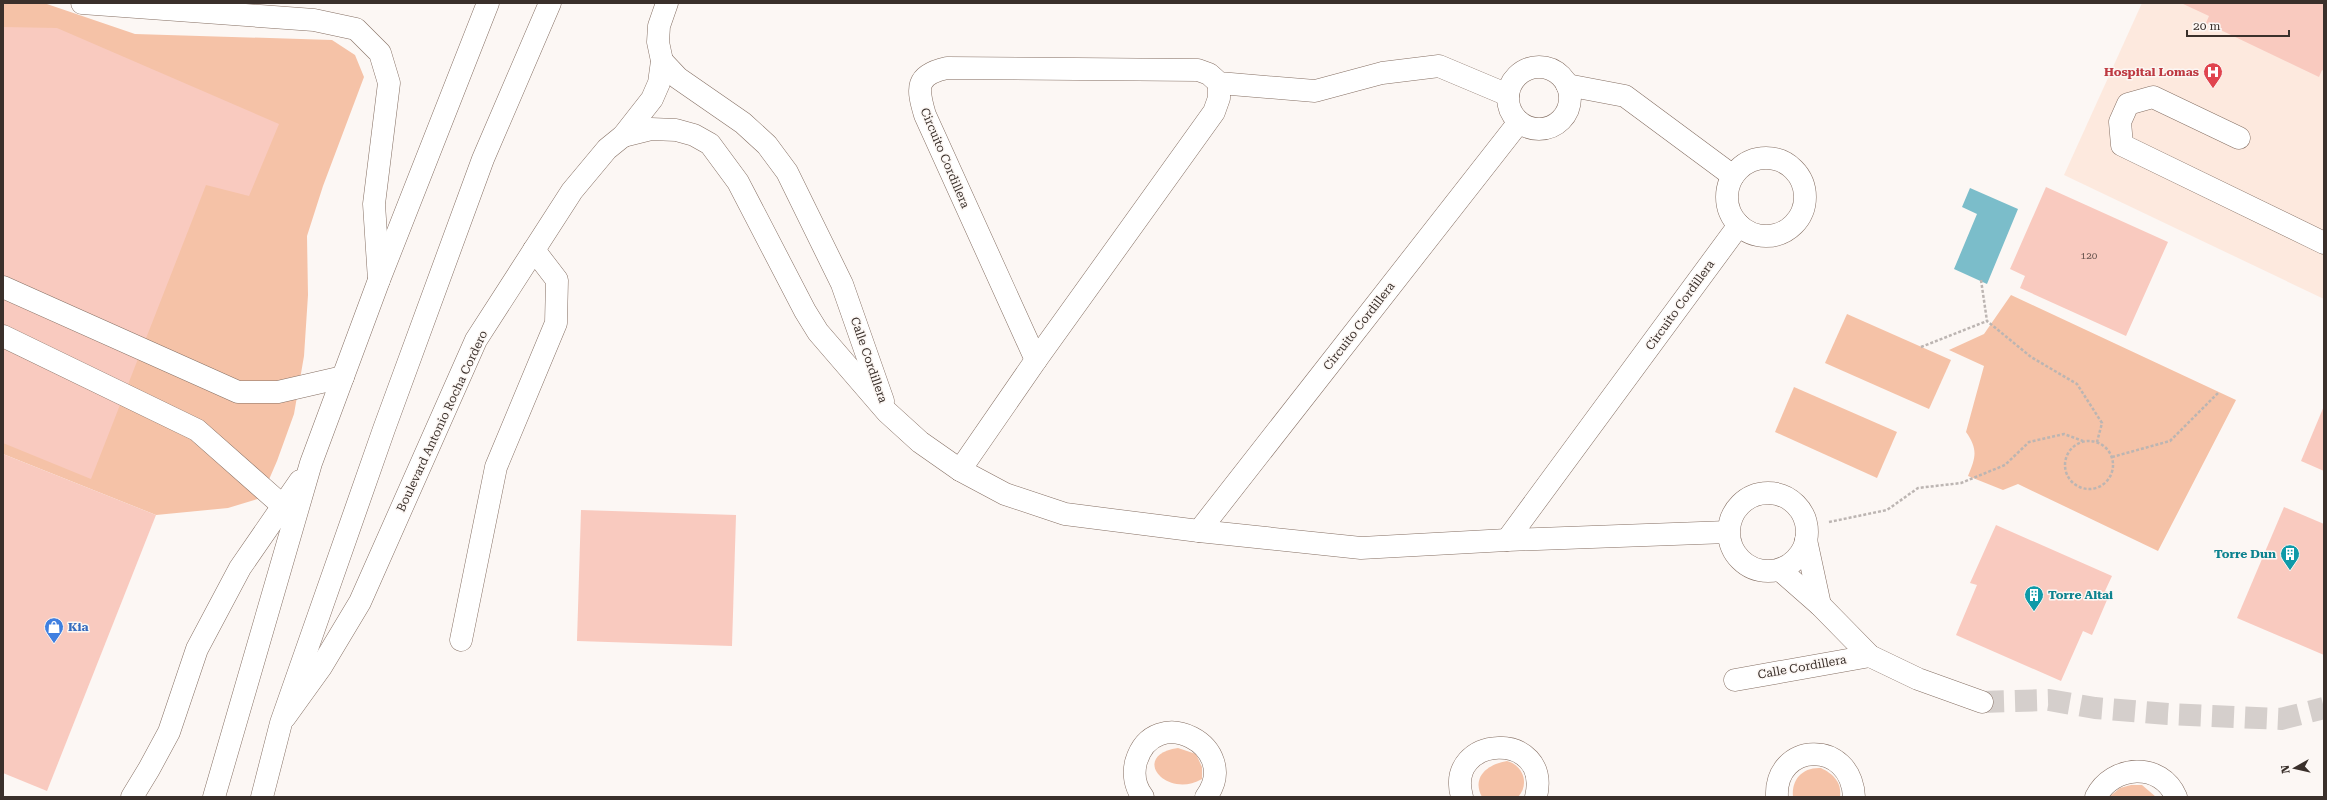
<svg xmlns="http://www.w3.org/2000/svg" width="2327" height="800" viewBox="0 0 2327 800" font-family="'Roboto Serif',serif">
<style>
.built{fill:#fde9de}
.green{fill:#f5c2a7}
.water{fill:#7bbdca}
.building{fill:#f9cabf}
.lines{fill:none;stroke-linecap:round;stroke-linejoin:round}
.minor-tunnel{stroke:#d5cfcc;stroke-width:22;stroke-dasharray:22 11;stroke-linecap:butt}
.minor-casing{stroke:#856f63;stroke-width:23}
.highway-casing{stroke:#856f63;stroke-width:23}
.path{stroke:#bcb5b2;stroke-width:2.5;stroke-dasharray:3 2;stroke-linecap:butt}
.minor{stroke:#fff;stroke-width:22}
.highway{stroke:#fff;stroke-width:22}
.labels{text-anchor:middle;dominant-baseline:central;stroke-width:3;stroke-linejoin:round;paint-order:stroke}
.number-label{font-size:10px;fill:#6a5650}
.health-label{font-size:12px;font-weight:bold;fill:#be3a42;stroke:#fcf7f4;text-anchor:end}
.street-label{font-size:12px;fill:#3a302b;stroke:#fcf7f4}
.culture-label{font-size:12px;font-weight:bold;fill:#0d838f;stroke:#fcf7f4;text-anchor:end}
.shop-label{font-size:12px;font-weight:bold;fill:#366cbe;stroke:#fcf7f4;text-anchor:start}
</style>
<rect width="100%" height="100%" fill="#fcf7f4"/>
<polygon class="built" points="2142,3 2324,3 2324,299 2064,175"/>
<g class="green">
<polygon points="3,3 44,3 135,34 332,40 355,55 364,77 323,186 307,236 308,295 304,356 294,414 277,461 261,498 228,508 156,515 3,454"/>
<path d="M2011,295L2236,400L2158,551L2018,484L2003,490L1968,476C1976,457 1978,449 1966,432L1984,366L1949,350L1984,334Z"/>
<polygon points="1847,314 1951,360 1929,409 1825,363"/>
<polygon points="1794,387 1897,432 1877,478 1775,432"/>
<path d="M1178,748L1196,754L1202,767V779C1166,800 1129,755 1178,748Z"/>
<path d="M1507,761C1523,765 1530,784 1518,797H1482C1471,777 1488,764 1507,761Z"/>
<path d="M1821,768C1833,774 1842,782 1840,797H1793C1791,779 1803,767 1821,768Z"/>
<polygon points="2131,785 2142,785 2156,797 2109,797 2120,788"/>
</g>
<polygon class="water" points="1970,188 2018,209 1987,284 1954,269 1977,214 1962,207"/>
<g class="building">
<polygon points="2181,3 2324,3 2324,71 2322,70 2319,77 2206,23 2209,16"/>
<polygon points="3,27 57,28 279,124 249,196 206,185 91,479 3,443"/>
<polygon points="2046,187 2168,242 2126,336 2020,288 2025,276 2010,269"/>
<polygon points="2324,406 2324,471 2301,461"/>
<polygon points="3,454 156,515 47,791 3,773"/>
<polygon points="2284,507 2324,524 2324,655 2237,618"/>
<polygon points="581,510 736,515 732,646 577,641"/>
<polygon points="1996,525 2112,576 2105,591 2110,593 2092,635 2083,631 2061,681 1956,635 1977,585 1970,583"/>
</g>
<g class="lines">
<polyline class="minor-tunnel" points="1982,702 2049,700 2095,708 2168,714 2281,719 2324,708"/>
<defs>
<g id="minor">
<polyline points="82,3 314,20 356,29 380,53 389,83 374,204 379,280"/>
<polyline points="662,61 678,78 743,123 767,145 787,172 842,284 883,401"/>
<circle cx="1539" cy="98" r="31"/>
<polyline points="1567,85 1625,96 1733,176"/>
<polyline points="623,136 651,129 676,130 694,135 710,144 738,182 805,311 818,332 887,412 920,442 960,470 1005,494 1065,514 1199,531 1361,548 1507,540 1728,532"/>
<polyline points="2239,138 2153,97 2128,104 2120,122 2122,145 2324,243"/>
<circle cx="1766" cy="197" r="39"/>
<polyline points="3,287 238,392 278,392 343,377"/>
<polyline points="3,336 197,430 283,506"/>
<path d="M1036,360L925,115C917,88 915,75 947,68L1198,70L1209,74L1219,83L1315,91L1382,73L1439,66L1508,95"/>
<polyline points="960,470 1036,360 1214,112 1219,98 1219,83"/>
<circle cx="1768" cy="532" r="39"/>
<polyline points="1199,531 1519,122"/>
<polyline points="1507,540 1739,225"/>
<polyline points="1806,540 1820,605"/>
<polyline points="1780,570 1820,605 1870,656 1918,679 1982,702"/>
<polyline points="461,640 496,467 556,323 557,280 534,250"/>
<polyline points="1735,680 1870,656"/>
<polyline points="285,717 321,667 360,602 476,340 572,191 607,149 623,136 652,99 659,83 662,61 658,42 659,26 667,3"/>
<path d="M1143,797C1135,787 1133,774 1136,762C1154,700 1243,747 1206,797"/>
<path d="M1462,797C1444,734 1552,729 1536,797"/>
<path d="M1777,797C1774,742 1851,738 1854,797"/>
<path d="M2096,797C2112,765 2161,761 2176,797"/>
</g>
<g id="highway">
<polyline points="132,797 149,769 169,732 197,649 240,568 300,481"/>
<polyline points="214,797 311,463 379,280 488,3"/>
<polyline points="262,797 281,723 384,429 483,159 550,3"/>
</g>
</defs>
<use href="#minor" class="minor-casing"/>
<use href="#highway" class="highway-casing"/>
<g class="path">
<polyline points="1981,280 1987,321 2031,357 2077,384 2102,423 2097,442"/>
<polyline points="1921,347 1987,321"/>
<circle cx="2089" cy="465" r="24"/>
<polyline points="2112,457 2170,441 2219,392"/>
<polyline points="1829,522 1887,510 1918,488 1961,483 2005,465 2029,442 2064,434 2083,441"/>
</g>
<use href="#minor" class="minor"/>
<use href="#highway" class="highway"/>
</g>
<defs>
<symbol id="hospital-pin" viewBox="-11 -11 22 30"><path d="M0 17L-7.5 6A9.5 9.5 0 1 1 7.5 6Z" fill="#e0444e" stroke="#fcf7f4"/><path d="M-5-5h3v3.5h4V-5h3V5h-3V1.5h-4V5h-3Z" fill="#fff"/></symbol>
<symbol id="building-pin" viewBox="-11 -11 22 30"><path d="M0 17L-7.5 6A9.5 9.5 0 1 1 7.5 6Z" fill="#0f9aa8" stroke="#fcf7f4"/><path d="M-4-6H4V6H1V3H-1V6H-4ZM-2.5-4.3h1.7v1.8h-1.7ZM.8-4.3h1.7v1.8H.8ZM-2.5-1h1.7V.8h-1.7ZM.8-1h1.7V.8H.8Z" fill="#fff"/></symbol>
<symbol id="shop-pin" viewBox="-11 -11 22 30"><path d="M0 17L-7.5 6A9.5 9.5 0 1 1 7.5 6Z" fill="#3f7fe0" stroke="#fcf7f4"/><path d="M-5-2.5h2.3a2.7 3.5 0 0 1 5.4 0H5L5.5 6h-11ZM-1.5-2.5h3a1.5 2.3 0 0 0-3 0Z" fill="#fff"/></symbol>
</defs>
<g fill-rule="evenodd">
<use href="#hospital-pin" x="2202" y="61" width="22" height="30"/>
<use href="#building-pin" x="2279" y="543" width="22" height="30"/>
<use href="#building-pin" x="2023" y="584" width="22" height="30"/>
<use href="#shop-pin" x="43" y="616" width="22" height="30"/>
</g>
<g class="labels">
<g class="number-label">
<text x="2089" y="255">120</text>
</g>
<g class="health-label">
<text x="2199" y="72">Hospital Lomas</text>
</g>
<g class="street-label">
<text transform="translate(945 158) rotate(67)">Circuito Cordillera</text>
<text transform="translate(1680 305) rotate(-54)">Circuito Cordillera</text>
<text transform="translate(1359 326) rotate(-52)">Circuito Cordillera</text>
<text transform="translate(869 360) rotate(71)">Calle Cordillera</text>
<text transform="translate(442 421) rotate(-65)">Boulevard Antonio Rocha Cordero</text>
<text transform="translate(1802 667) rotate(-10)">Calle Cordillera</text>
</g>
<g class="culture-label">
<text x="2276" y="554">Torre Dun</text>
<text x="2048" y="595" text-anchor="start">Torre Altai</text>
</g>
<g class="shop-label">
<text x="68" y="627">Kia</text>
</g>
</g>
<rect width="2327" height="800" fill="none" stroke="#3a302b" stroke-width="8"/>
<g transform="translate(2295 768) rotate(262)" stroke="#fcf7f4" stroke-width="3" paint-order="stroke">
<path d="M0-3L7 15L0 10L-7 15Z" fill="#3a302b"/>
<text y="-6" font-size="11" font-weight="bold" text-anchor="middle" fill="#3a302b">N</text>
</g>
<path d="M2187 30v6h102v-6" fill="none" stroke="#3a302b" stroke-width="2"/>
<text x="2193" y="30" font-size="12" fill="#3a302b" stroke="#fcf7f4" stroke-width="3" paint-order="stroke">20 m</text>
</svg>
